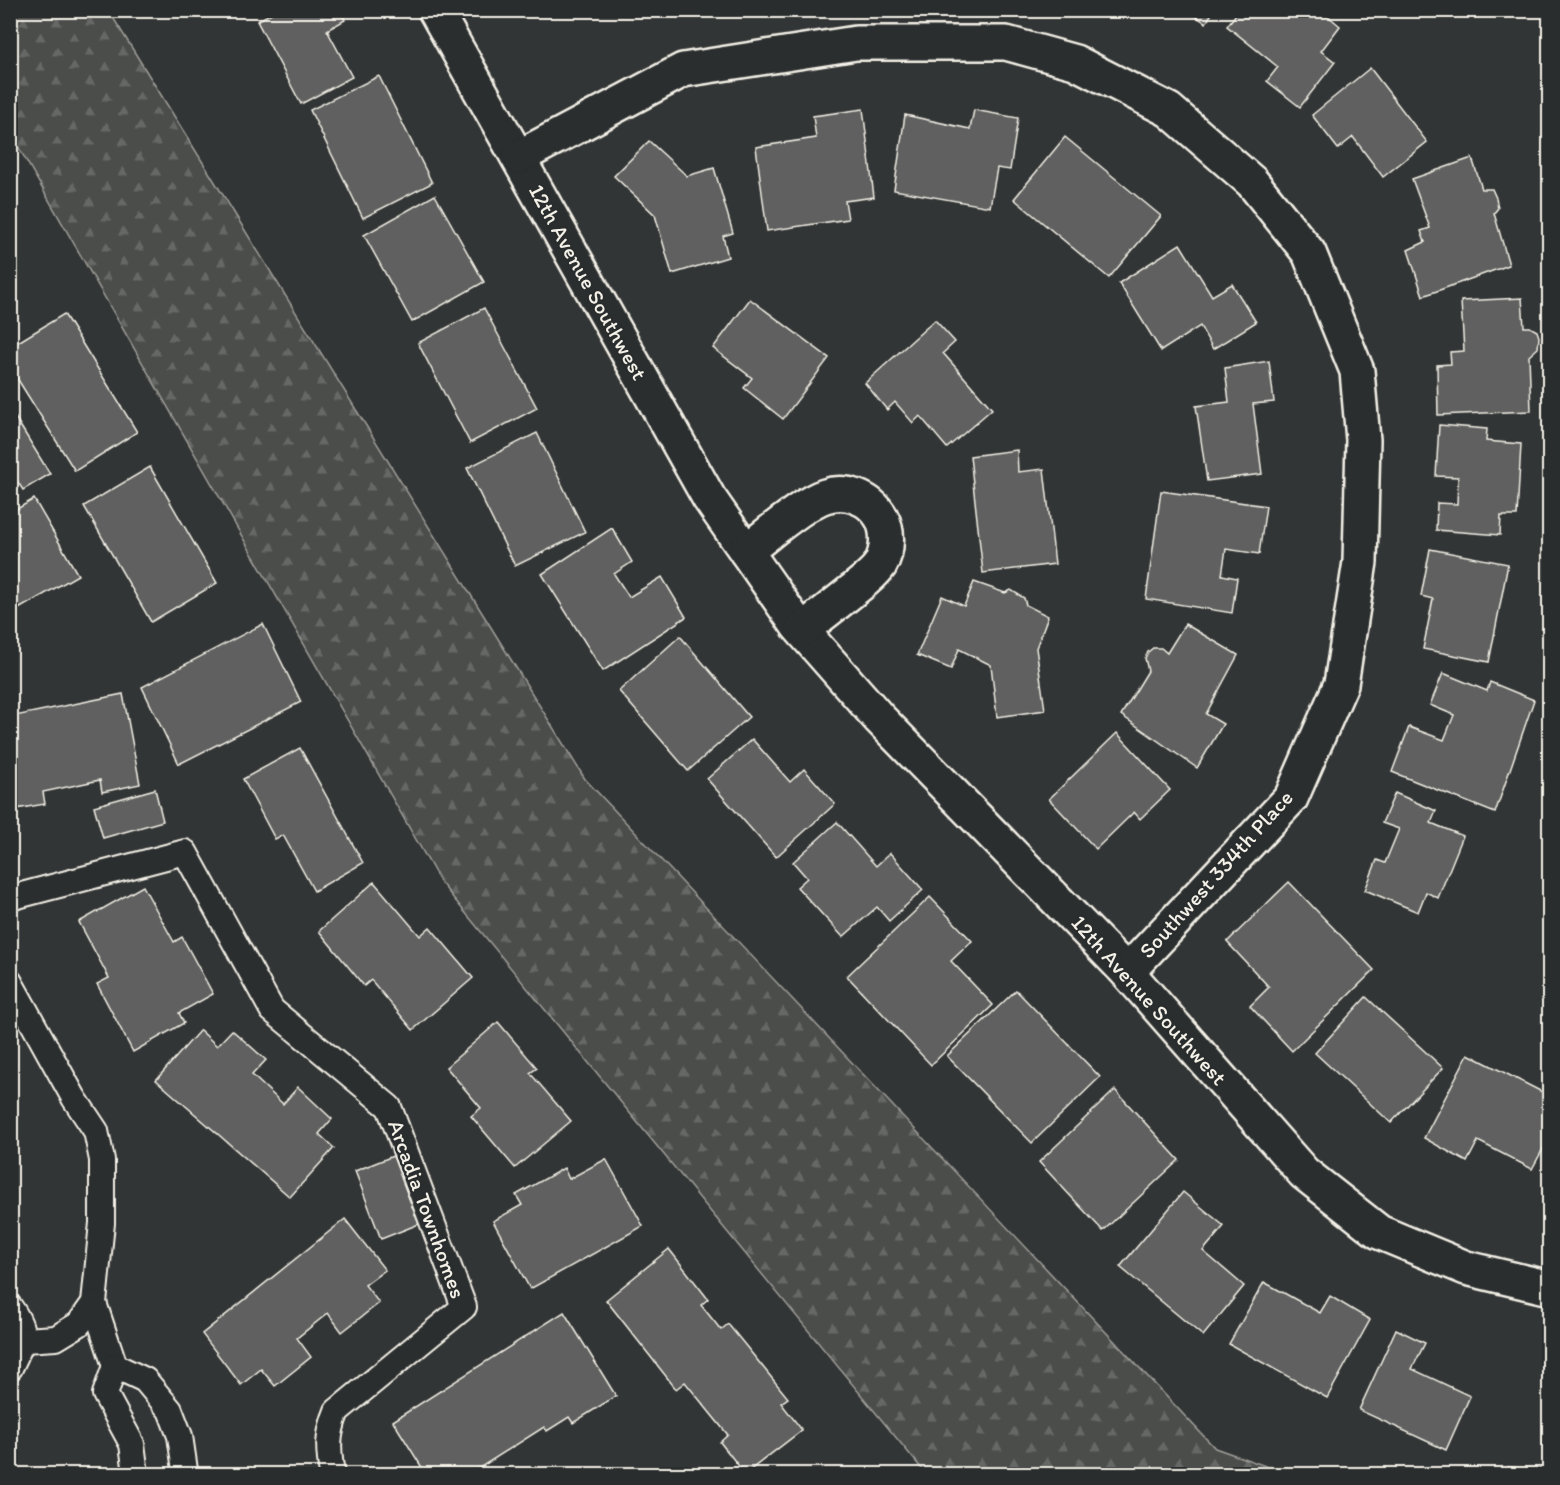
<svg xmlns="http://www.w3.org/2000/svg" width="1560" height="1485" viewBox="0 0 1560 1485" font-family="Itim,sans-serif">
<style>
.forest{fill:url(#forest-firs);stroke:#a09f9a;stroke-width:1.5}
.building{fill:#5f605f;stroke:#f4f1e8;stroke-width:1.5}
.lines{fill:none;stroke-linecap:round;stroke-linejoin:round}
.service-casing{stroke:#f4f1e8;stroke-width:28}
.minor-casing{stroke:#f4f1e8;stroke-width:38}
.service{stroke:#2a2d2e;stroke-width:24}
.minor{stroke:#2a2d2e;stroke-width:33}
.labels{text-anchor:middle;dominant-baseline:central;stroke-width:4.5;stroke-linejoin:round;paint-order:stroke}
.street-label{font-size:22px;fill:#f4f1e8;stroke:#2a2d2e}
</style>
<defs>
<pattern id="forest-firs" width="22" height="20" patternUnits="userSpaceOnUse" patternTransform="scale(1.5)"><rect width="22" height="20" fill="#4b4d4c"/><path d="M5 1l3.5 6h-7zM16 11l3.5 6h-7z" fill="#666766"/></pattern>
</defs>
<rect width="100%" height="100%" fill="#323535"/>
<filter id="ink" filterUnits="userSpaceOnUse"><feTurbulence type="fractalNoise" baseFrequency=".0167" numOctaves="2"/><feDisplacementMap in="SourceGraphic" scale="12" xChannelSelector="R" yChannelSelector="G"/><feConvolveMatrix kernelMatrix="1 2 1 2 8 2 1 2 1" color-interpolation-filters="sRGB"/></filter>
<g filter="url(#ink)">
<polygon class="forest" points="10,11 109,11 585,779 1215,1448 1288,1474 926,1474 441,883 11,134"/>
<g class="building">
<polygon points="277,10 340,10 345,20 327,30 352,77 301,104 257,21"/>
<polygon points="520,10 540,10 524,18"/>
<polygon points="1186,10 1214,10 1206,23"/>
<polygon points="1239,10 1321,10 1340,26 1321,51 1335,62 1300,107 1267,81 1278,67 1227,26"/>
<polygon points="1370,68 1427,142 1383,177 1353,137 1338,149 1312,115"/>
<polygon points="379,76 432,183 363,218 310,110"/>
<polygon points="863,109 874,197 845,201 848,219 767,231 756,147 816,138 813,116"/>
<polygon points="974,110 1018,118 1010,170 997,168 990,207 894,190 905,115 970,129"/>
<polygon points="1065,137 1161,216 1109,278 1014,199"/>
<polygon points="649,141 687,176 714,168 733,233 723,236 728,257 672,274 655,215 614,176"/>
<polygon points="1472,158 1482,189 1492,189 1496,198 1498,208 1494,213 1509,265 1423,296 1408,250 1425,242 1421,231 1430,228 1412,179"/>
<polygon points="435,195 484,282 412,322 364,235"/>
<polygon points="1180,244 1212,296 1232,284 1256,322 1213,349 1200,326 1161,351 1119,283"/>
<polygon points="1522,298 1524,327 1530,327 1537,331 1539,337 1538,348 1529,356 1531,411 1438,415 1437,365 1451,364 1450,352 1464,351 1461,301"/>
<polygon points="750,299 829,358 783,419 744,388 752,378 713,348"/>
<polygon points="484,308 537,408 470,443 418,343"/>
<polygon points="64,314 137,432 75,471 10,367 10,347"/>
<polygon points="935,320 955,342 943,353 992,409 947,448 920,416 913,423 895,402 887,410 865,383"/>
<polygon points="1269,361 1274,402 1253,404 1262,474 1207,481 1196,406 1229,402 1225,368"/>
<polygon points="10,409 50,474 23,490 10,470"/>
<polygon points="1439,425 1487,429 1486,441 1521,444 1517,516 1501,516 1500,535 1436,530 1437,503 1457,504 1458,477 1436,476"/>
<polygon points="537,433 585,532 515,566 467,468"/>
<polygon points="1017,450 1018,472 1044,469 1055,564 983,573 970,456"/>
<polygon points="150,467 217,583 151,622 84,506"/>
<polygon points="1161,491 1266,506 1259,554 1226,549 1222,575 1237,578 1232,613 1146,599"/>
<polygon points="34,499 78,575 10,614 10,513"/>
<polygon points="612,528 632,562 614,574 629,597 662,577 686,617 603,671 542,574"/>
<polygon points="1430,549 1508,564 1489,662 1423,649 1433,599 1421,596"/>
<polygon points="974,582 1005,593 1011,590 1024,598 1026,605 1048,616 1036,648 1045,710 997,717 991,665 959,649 951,669 917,655 942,596 964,606"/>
<polygon points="263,624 301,702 179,764 142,687"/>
<polygon points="1185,624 1238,655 1206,714 1223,724 1197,768 1121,715 1148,671 1145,658 1148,652 1153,648 1161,648 1167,653"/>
<polygon points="680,636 749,717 688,771 619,691"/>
<polygon points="1443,673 1487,691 1490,682 1534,700 1495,813 1392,772 1409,727 1444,740 1454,715 1430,705"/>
<polygon points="123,694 140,784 102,792 100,780 43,792 45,804 10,810 10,717"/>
<polygon points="1117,733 1170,790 1140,819 1134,812 1096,849 1049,799"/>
<polygon points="752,739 790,782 804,769 835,804 776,857 707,779"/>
<polygon points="300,748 363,863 314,891 283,835 275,839 243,779"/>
<polygon points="155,789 163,821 103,838 94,806"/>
<polygon points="1395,793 1436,811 1431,823 1463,836 1438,898 1426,892 1418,912 1365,890 1377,860 1385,863 1399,829 1382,823"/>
<polygon points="837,822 876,866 890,853 923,890 889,921 877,907 843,937 797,887 807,878 793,862"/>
<polygon points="374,882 420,936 430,927 473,978 413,1030 371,980 364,986 319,931"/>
<polygon points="1289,882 1374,970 1292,1051 1250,1006 1269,987 1227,942"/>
<polygon points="143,886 174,942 182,937 213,994 179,1013 184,1023 133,1052 97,984 109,978 79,922"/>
<polygon points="930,897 972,941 951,961 993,1005 931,1065 847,976"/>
<polygon points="1016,990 1100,1077 1032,1143 947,1056"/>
<polygon points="1366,997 1443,1068 1391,1123 1315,1053"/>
<polygon points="498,1022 537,1068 530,1073 571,1121 515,1168 471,1116 481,1108 446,1067"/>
<polygon points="200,1030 217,1046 232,1030 266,1060 252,1075 283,1104 298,1087 332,1119 319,1134 334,1148 290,1197 156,1080"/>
<polygon points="1468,1054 1550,1096 1550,1136 1532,1169 1478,1141 1467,1162 1424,1138"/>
<polygon points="1115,1090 1179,1160 1103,1231 1039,1162"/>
<polygon points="393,1156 419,1224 381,1239 355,1171"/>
<polygon points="606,1159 643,1226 530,1289 493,1221 522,1205 516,1195 564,1168 569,1179"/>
<polygon points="1183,1192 1224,1226 1203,1251 1244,1286 1203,1336 1120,1267"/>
<polygon points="345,1219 385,1270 365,1285 379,1303 342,1332 328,1313 297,1338 311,1357 275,1386 261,1369 241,1385 202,1334"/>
<polygon points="669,1249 708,1299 701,1305 721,1330 728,1324 788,1398 781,1403 802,1430 745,1474 720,1442 728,1435 685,1382 676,1389 606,1300"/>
<polygon points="1264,1282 1320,1313 1330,1296 1370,1320 1327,1398 1229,1344"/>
<polygon points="564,1312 616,1396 573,1423 569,1417 547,1431 544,1427 470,1474 426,1474 393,1421"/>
<polygon points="1396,1329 1425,1343 1412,1369 1470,1396 1446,1450 1359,1410"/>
<polygon points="1548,1352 1550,1352 1550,1451 1543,1450"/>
<polygon points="1508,1467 1550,1470 1550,1474 1508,1474"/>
</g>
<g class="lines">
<defs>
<g id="service">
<path d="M10,898L185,852L272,1010L389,1107L464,1307L337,1411C327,1435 328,1449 332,1474"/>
<polyline points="10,982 74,1098 96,1131 102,1160 102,1223 94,1303 115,1366"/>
<path d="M10,1307C29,1334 23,1340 10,1368"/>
<polyline points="24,1340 56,1338 79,1324 94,1303"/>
<polyline points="115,1366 145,1380 170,1410 180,1436 185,1470 184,1474"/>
<polyline points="115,1366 105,1394 132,1444 136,1474"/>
</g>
<g id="minor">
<polyline points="435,10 709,498 798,626 879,718 1127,972 1304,1173 1379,1232 1466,1268 1550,1288"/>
<polyline points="519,157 683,70 856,43 1006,43 1075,62 1169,110 1252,182 1309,253 1357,371 1363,440 1360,562 1341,684 1291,798 1127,972"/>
<path d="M746,551C766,536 803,503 825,496C846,489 870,498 881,517C889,531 888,551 880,565C873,575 862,583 853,590C836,604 819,617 802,630"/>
</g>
</defs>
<use href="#service" class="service-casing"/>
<use href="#minor" class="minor-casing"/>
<use href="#service" class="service"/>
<use href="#minor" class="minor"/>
</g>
</g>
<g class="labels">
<g class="street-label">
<text transform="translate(588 282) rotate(61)">12th Avenue Southwest</text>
<text transform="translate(1216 874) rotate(-48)">Southwest 334th Place</text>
<text transform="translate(1149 1000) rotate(48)">12th Avenue Southwest</text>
<text transform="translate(427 1209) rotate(70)">Arcadia Townhomes</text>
</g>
</g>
<rect width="1560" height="1485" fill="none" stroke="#2a2d2e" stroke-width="36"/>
<rect x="18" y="18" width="1524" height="1449" fill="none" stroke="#f4f1e8" stroke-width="2" filter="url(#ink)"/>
</svg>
